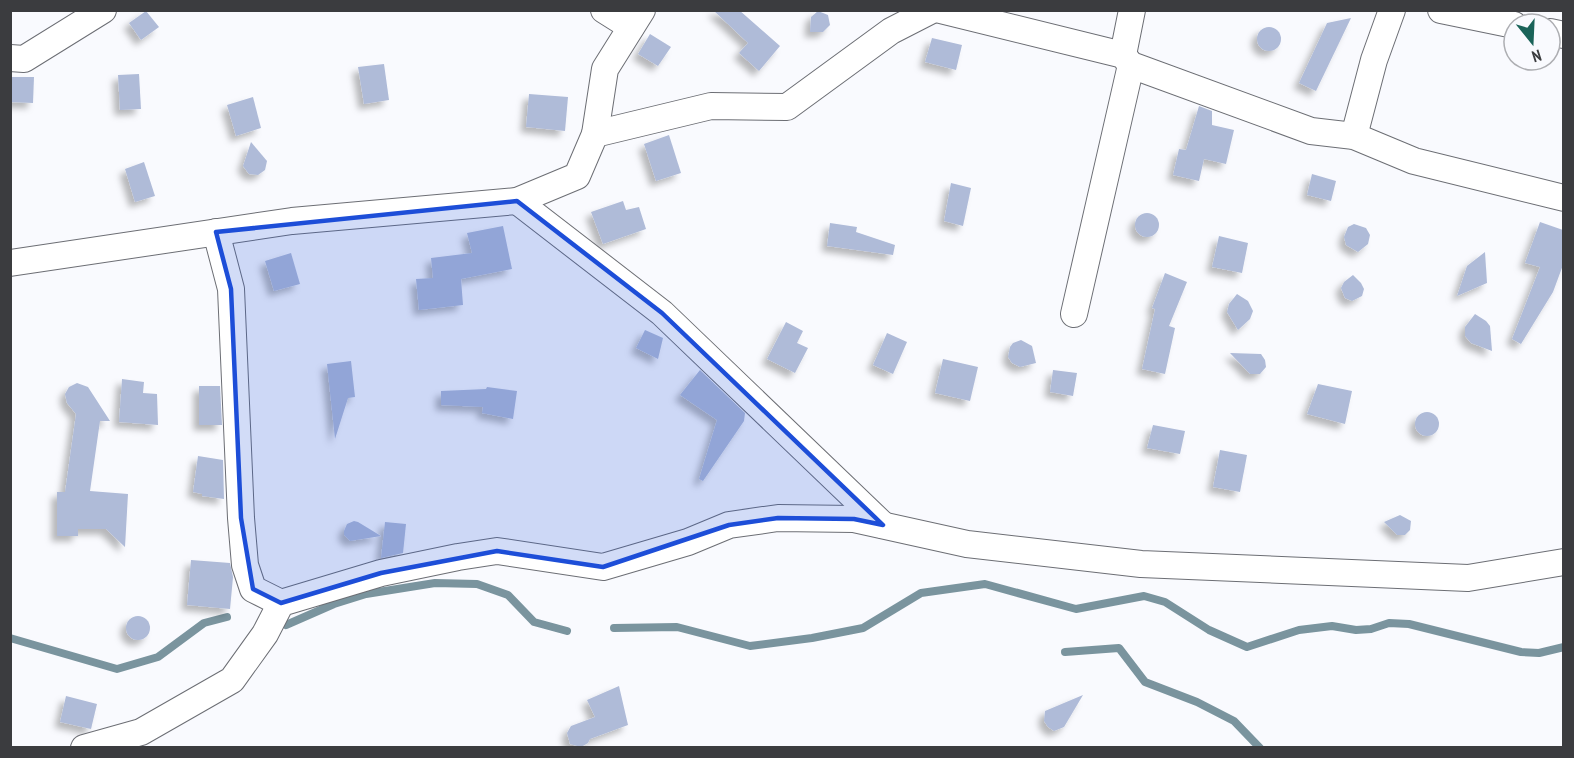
<svg xmlns="http://www.w3.org/2000/svg" width="1574" height="758" viewBox="0 0 1574 758" font-family="'PT Sans Narrow',sans-serif">
<style>
.lines{fill:none;stroke-linecap:round;stroke-linejoin:round}
.stream{stroke:#7a949e;stroke-width:8}
.building{fill:#afbbd8;filter:url(#shadow)}
.street-casing{stroke:#6c6e74;stroke-width:28}
.street{stroke:#fff;stroke-width:26}
.marked{fill:#1d4ed8;fill-opacity:0.2;stroke:#1d4ed8;stroke-width:4.5;stroke-linejoin:round}
</style>
<defs>
<filter id="shadow"><feDropShadow dx="-5.5" dy="5.5" stdDeviation="3" flood-color="#0004"/></filter>
</defs>
<rect width="100%" height="100%" fill="#f9fafe"/>
<g class="lines">
<g class="stream">
<polyline points="286,625 334,604 366,594 435,583 477,584 508,595 534,622 567,631"/>
<polyline points="614,628 677,627 750,646 812,638 863,628 921,593 985,584 1076,609 1144,596 1165,602 1209,630 1247,647 1299,630 1332,626 1356,630 1371,629 1389,623 1409,624 1521,652 1539,653 1564,647"/>
<polyline points="10,638 117,669 158,657 204,623 227,617"/>
<polyline points="1065,652 1119,648 1145,682 1197,702 1234,721 1260,748"/>
</g>
</g>
<g class="building">
<polygon points="713,10 739,10 780,46 759,71 739,53 748,43"/>
<polygon points="146,11 159,27 141,40 129,23"/>
<polygon points="818,11 828,15 830,25 823,32 810,32 811,17"/>
<polygon points="1351,18 1316,91 1299,83 1327,23"/>
<circle cx="1269" cy="39" r="12"/>
<polygon points="650,34 671,47 658,66 638,54"/>
<polygon points="932,38 962,45 956,70 925,62"/>
<polygon points="384,64 389,100 364,104 358,67"/>
<polygon points="139,74 141,109 120,110 118,75"/>
<polygon points="10,77 34,77 33,103 10,102"/>
<polygon points="529,94 568,97 565,131 526,127"/>
<polygon points="253,97 261,128 236,136 227,105"/>
<polygon points="1199,106 1212,111 1212,125 1234,130 1226,164 1204,159 1199,181 1173,175 1179,149 1186,150"/>
<polygon points="669,135 681,173 656,181 644,144"/>
<polygon points="251,142 267,161 265,170 258,175 249,174 243,166"/>
<polygon points="144,162 155,196 135,202 125,169"/>
<polygon points="1312,174 1336,181 1331,201 1307,195"/>
<polygon points="951,183 971,188 963,226 944,221"/>
<polygon points="623,201 626,210 639,207 646,229 603,244 591,212"/>
<circle cx="1147" cy="225" r="12"/>
<polygon points="1540,222 1563,230 1563,265 1553,292 1521,344 1512,339 1540,267 1525,263"/>
<polygon points="830,223 857,227 856,232 895,245 893,255 827,246"/>
<polygon points="1354,224 1366,228 1370,235 1368,244 1358,252 1346,245 1344,237 1348,227"/>
<polygon points="503,226 512,269 461,279 463,305 419,310 416,279 433,278 431,258 472,253 467,233"/>
<polygon points="1219,236 1248,243 1242,273 1212,267"/>
<polygon points="1485,252 1487,283 1457,296 1467,266"/>
<polygon points="291,253 300,284 274,291 265,261"/>
<polygon points="1165,273 1187,282 1169,326 1175,328 1165,374 1142,369 1155,309 1152,308"/>
<polygon points="1353,275 1361,283 1364,289 1362,296 1352,301 1345,298 1341,288 1344,282"/>
<polygon points="1237,294 1248,301 1253,311 1250,319 1238,330 1227,312 1229,304"/>
<polygon points="1475,314 1486,321 1490,326 1492,351 1471,343 1465,336 1465,327"/>
<polygon points="786,322 803,331 797,343 808,348 795,373 767,359"/>
<polygon points="645,330 663,338 658,359 636,348"/>
<polygon points="887,333 907,342 893,374 873,365"/>
<polygon points="1021,340 1032,346 1036,363 1020,367 1012,363 1008,357 1010,347 1013,343"/>
<polygon points="1230,353 1261,354 1265,360 1266,367 1260,374 1250,374"/>
<polygon points="943,359 978,367 970,401 935,393"/>
<polygon points="351,361 355,397 348,398 335,439 327,364"/>
<polygon points="700,370 745,413 744,421 703,481 699,479 717,420 680,395"/>
<polygon points="1053,370 1077,373 1073,396 1050,392"/>
<polygon points="122,379 144,382 143,393 157,394 158,425 119,422"/>
<polygon points="77,383 88,387 110,421 100,421 90,491 128,494 125,547 106,529 78,529 78,536 57,536 57,492 65,492 76,414 67,403 65,394 69,387"/>
<polygon points="1318,384 1352,391 1345,424 1307,414"/>
<polygon points="199,386 220,386 222,425 199,425"/>
<polygon points="487,387 517,391 513,419 482,413 483,407 441,405 441,391 486,389"/>
<circle cx="1427" cy="424" r="12"/>
<polygon points="1153,425 1185,431 1180,454 1147,448"/>
<polygon points="1220,450 1247,455 1240,492 1213,487"/>
<polygon points="198,456 223,460 224,499 202,496 202,494 193,492"/>
<polygon points="1400,515 1411,521 1410,530 1405,535 1397,535 1384,522"/>
<polygon points="354,521 358,522 381,536 350,541 344,535 344,531 347,524"/>
<polygon points="385,522 406,524 403,553 381,558"/>
<polygon points="191,560 230,563 233,577 230,609 187,605"/>
<circle cx="138" cy="628" r="12"/>
<polygon points="619,686 628,725 590,739 588,743 581,747 570,744 567,733 571,726 595,717 587,700"/>
<polygon points="1083,695 1064,727 1054,731 1048,727 1044,721 1045,711"/>
<polygon points="66,696 97,704 91,729 60,722"/>
</g>
<g class="lines">
<defs>
<g id="street">
<polyline points="604,10 631,27"/>
<polyline points="940,10 1123,55 1131,65 1311,131 1354,136 1414,161 1564,198"/>
<polyline points="1441,10 1514,25"/>
<polyline points="1550,32 1564,35"/>
<polyline points="1123,55 1132,10"/>
<polyline points="10,58 24,59 103,10"/>
<polyline points="595,134 605,69 642,10"/>
<polyline points="1354,136 1374,60 1392,10"/>
<polyline points="517,201 662,313 883,525"/>
<polyline points="216,232 231,289 241,518 245,565 253,589 281,603"/>
<polyline points="10,263 292,221 517,201 577,176 595,134 711,106 787,107 891,31 932,10"/>
<polyline points="1074,314 1131,65"/>
<polyline points="84,748 141,732 232,680 265,634 281,603 381,573 458,557 497,551 603,567 688,542 729,525 778,518 854,519 967,544 1141,564 1468,578 1564,562"/>
</g>
</defs>
<use href="#street" class="street-casing"/>
<use href="#street" class="street"/>
</g>
<path class="marked" d="M517,201L662,313L883,525L854,519L778,518L729,525L603,567L497,551L381,573L281,603L253,589L241,518L231,289L216,232Z"/>
<rect width="1574" height="758" fill="none" stroke="#3b3c3f" stroke-width="24"/>
<g transform="translate(1532 42) rotate(162)"><circle r="28" fill="#f9fafe" stroke="#adaeb2" stroke-width="1.5"/>
<path d="M0-4.5L10 22L0 15L-10 22Z" fill="#1a6359"/>
<text y="-9" font-size="16" font-weight="bold" text-anchor="middle" fill="#3b3c3f">N</text>
</g>
</svg>
